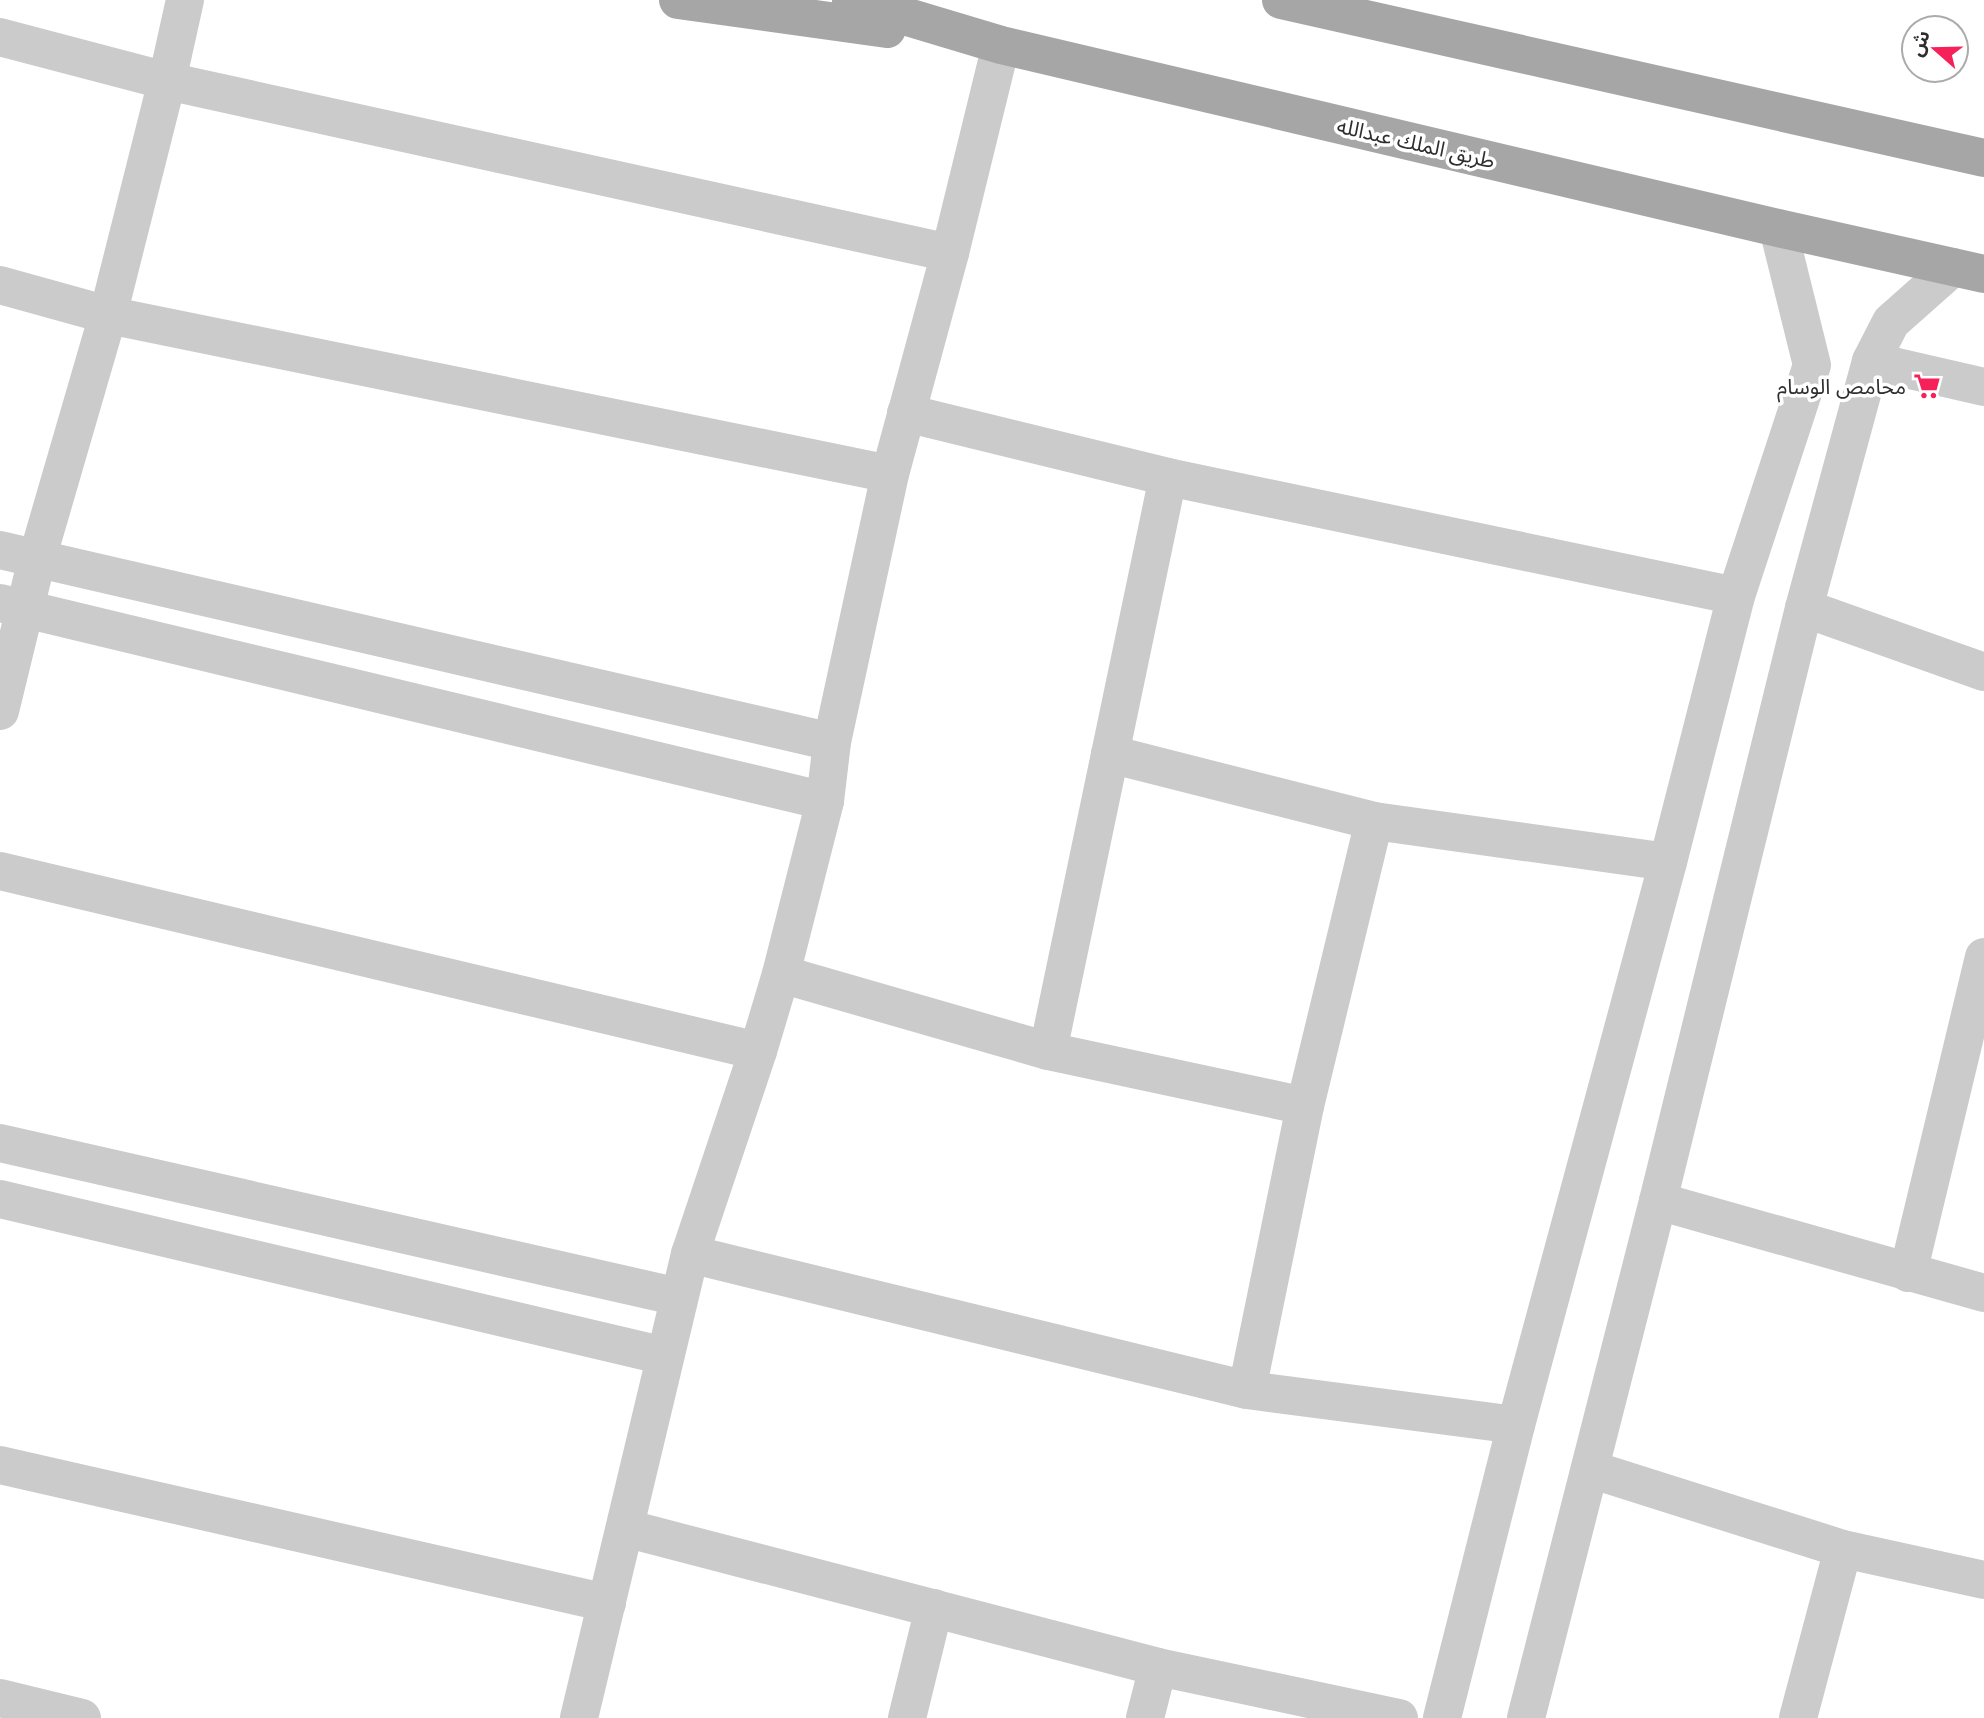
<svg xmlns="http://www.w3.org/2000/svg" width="1984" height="1718" viewBox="0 0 1984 1718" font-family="Inter,'Noto Sans Arabic',sans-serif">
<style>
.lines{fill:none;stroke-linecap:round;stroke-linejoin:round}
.minor{stroke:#cbcbcb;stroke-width:38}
.major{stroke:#a6a6a6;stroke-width:38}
.labels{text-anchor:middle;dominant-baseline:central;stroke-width:7;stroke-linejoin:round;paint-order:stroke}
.street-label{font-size:21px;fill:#2e2e2e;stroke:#fff}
.poi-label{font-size:21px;fill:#2e2e2e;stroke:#fff;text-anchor:end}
</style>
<rect width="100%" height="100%" fill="#fff"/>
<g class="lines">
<g class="minor">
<polyline points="0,37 167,81 950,253"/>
<polyline points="0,285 108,315 890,474"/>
<polyline points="1871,361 1984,387"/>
<polyline points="906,413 1168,477 1736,596"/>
<polyline points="0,550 832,742"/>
<polyline points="0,603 825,801"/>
<polyline points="1804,608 1984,672"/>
<polyline points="0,711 37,559 108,315 167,81 185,0"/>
<polyline points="1374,821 1668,862"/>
<polyline points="0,871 758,1051"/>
<polyline points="781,974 1048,1051 1305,1106 1374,821 1110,754"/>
<polyline points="1048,1051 1168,477"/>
<polyline points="0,1143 679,1297"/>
<polyline points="0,1199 665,1356"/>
<polyline points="1658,1201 1984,1293"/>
<polyline points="690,1254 1247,1390 1516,1425"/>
<polyline points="1908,1273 1984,957"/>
<polyline points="1247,1390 1305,1106"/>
<polyline points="0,1465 607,1603"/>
<polyline points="1590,1469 1843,1549 1984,1580"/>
<polyline points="625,1528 1158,1667 1145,1718"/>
<polyline points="1158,1667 1399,1718"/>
<polyline points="0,1698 82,1718"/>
<polyline points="579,1718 690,1254 758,1051 781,974 825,801 832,742 890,474 950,253 1001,45"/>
<polyline points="907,1718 934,1608"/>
<polyline points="1442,1718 1516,1425 1668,862 1736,596 1812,365 1778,228"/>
<polyline points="1526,1718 1658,1201 1804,608 1871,361 1891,322 1953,267"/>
<polyline points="1798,1718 1843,1549"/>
</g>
<g class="major">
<polyline points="678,0 887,29"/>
<polyline points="851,0 1001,45 1778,228 1984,274"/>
<polyline points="1281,0 1984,158"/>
</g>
</g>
<defs>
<symbol id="supermarket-bare" viewBox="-9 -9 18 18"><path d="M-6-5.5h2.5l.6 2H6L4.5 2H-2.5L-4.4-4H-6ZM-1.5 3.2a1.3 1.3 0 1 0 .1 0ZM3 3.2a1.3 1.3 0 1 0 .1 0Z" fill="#f52158" stroke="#fff" stroke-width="2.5" paint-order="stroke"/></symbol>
</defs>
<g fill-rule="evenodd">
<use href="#supermarket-bare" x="1908" y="367" width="38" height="38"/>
</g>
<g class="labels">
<g class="street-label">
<text transform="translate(1416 143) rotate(13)">طريق الملك عبدالله</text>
</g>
<g class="poi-label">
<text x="1906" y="386">محامص الوسام</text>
</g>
</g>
<g transform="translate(1935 49) rotate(290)"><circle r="33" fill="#ffffff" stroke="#ababab" stroke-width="2"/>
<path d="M0-5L12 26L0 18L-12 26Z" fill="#f52158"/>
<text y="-10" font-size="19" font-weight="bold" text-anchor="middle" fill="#2e2e2e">ش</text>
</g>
</svg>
